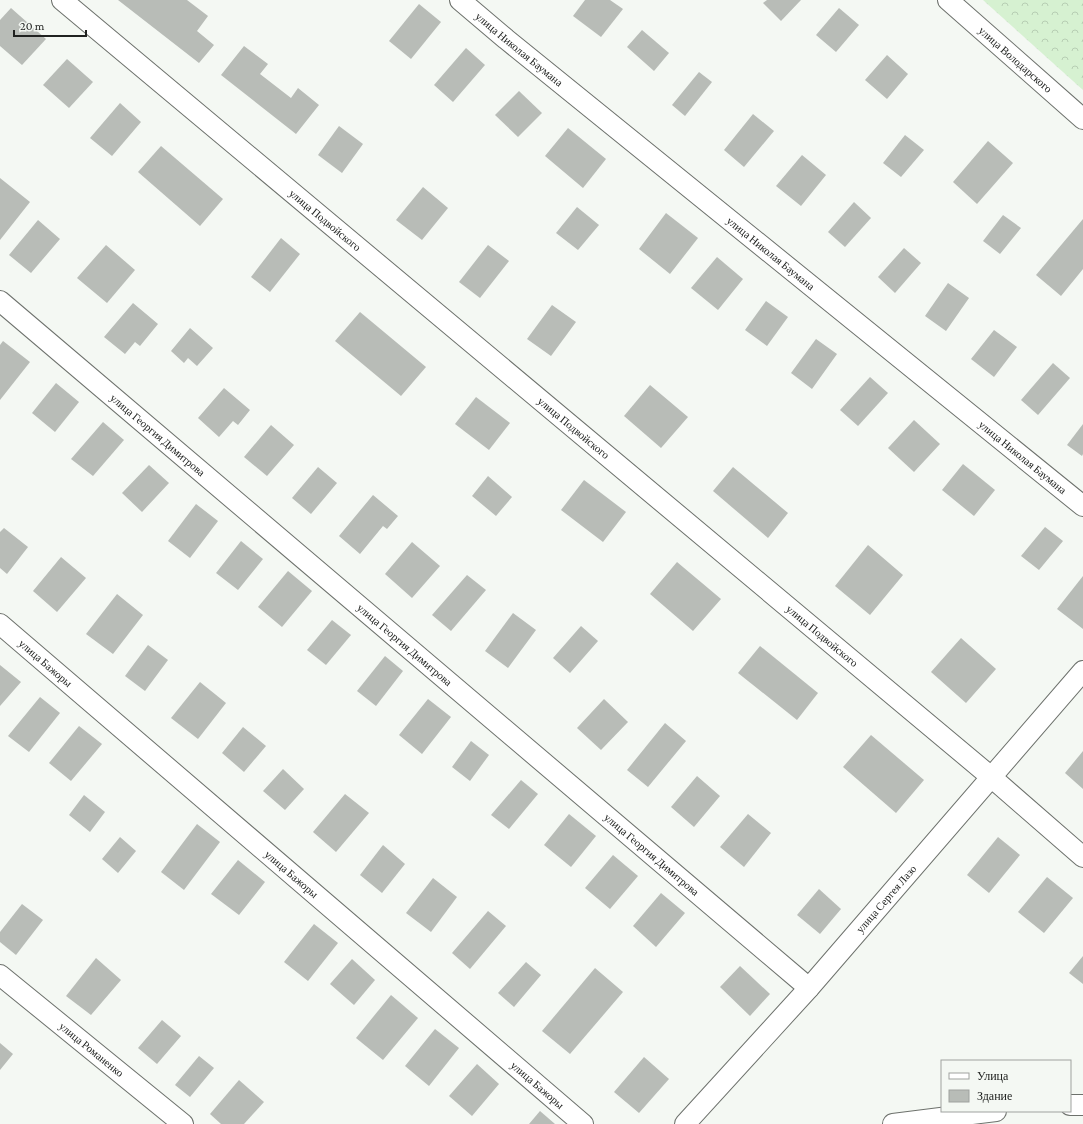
<svg xmlns="http://www.w3.org/2000/svg" width="1083" height="1124" viewBox="0 0 1083 1124" font-family="'Crimson Pro',serif">
<style>
.forest{fill:url(#forest-crowns)}
.building{fill:#b8bcb7}
.lines{fill:none;stroke-linecap:round;stroke-linejoin:round}
.minor-casing{stroke:#6d716c;stroke-width:22}
.minor{stroke:#fff;stroke-width:20}
.labels{text-anchor:middle;dominant-baseline:central;stroke-width:3.5;stroke-linejoin:round;paint-order:stroke}
.street-label{font-size:11px;fill:#202220;stroke:#f4f8f3}
</style>
<defs>
<pattern id="forest-crowns" width="20" height="18" patternUnits="userSpaceOnUse"><rect width="20" height="18" fill="#d6f1d1"/><path d="M2 6a3 3 0 1 1 6 0M12 15a3 3 0 1 1 6 0" fill="none" stroke="#b7ceb3"/></pattern>
</defs>
<rect width="100%" height="100%" fill="#f4f8f3"/>
<polygon class="forest" points="983,0 1083,0 1083,90"/>
<g class="building">
<polygon points="118,0 187,0 208,16 197,31 214,45 199,63"/>
<polygon points="585,0 610,0 623,9 601,37 573,16"/>
<polygon points="767,0 801,0 781,21 763,3"/>
<polygon points="419,4 441,22 411,59 389,41"/>
<polygon points="11,8 46,39 22,65 0,46 0,20"/>
<polygon points="839,8 859,25 836,52 816,35"/>
<polygon points="642,30 669,53 654,71 627,47"/>
<polygon points="244,46 268,64 260,74 291,98 298,88 319,105 296,134 221,75"/>
<polygon points="466,48 485,65 453,102 434,85"/>
<polygon points="887,55 908,74 887,99 865,80"/>
<polygon points="67,59 93,82 69,108 43,85"/>
<polygon points="699,72 712,82 685,116 672,105"/>
<polygon points="519,91 542,113 518,137 495,115"/>
<polygon points="120,103 141,122 112,156 90,138"/>
<polygon points="753,114 774,131 744,167 724,150"/>
<polygon points="339,126 363,144 342,173 318,155"/>
<polygon points="568,128 606,159 583,188 545,156"/>
<polygon points="905,135 924,150 901,177 883,163"/>
<polygon points="988,141 1013,163 977,204 953,182"/>
<polygon points="161,146 223,199 200,226 138,172"/>
<polygon points="802,155 826,175 801,206 776,186"/>
<polygon points="0,178 30,202 0,240"/>
<polygon points="423,187 448,208 422,240 396,220"/>
<polygon points="854,202 871,218 845,247 828,232"/>
<polygon points="577,207 599,225 578,250 556,233"/>
<polygon points="666,213 698,238 670,274 639,249"/>
<polygon points="1003,215 1021,228 1000,254 983,241"/>
<polygon points="1083,219 1083,269 1061,296 1036,275"/>
<polygon points="38,220 60,239 31,273 9,255"/>
<polygon points="281,238 300,254 270,292 251,277"/>
<polygon points="106,245 135,270 107,303 77,278"/>
<polygon points="488,245 509,261 480,298 459,282"/>
<polygon points="904,248 921,263 895,293 878,277"/>
<polygon points="717,257 743,279 718,310 691,288"/>
<polygon points="948,283 969,298 946,331 925,316"/>
<polygon points="766,301 788,317 767,346 745,330"/>
<polygon points="133,303 158,324 140,346 135,342 125,354 104,337"/>
<polygon points="552,305 576,322 551,356 527,339"/>
<polygon points="360,312 426,367 401,396 335,341"/>
<polygon points="190,328 213,348 197,366 188,358 184,363 171,351"/>
<polygon points="994,330 1017,347 994,377 971,359"/>
<polygon points="816,339 837,354 812,389 791,373"/>
<polygon points="3,341 30,362 0,400 0,345"/>
<polygon points="1053,363 1070,378 1038,415 1021,400"/>
<polygon points="870,377 888,393 858,426 840,410"/>
<polygon points="56,383 79,402 55,432 32,413"/>
<polygon points="650,385 688,417 661,448 624,416"/>
<polygon points="224,388 250,410 238,425 233,421 219,437 198,418"/>
<polygon points="476,397 510,423 489,450 455,424"/>
<polygon points="914,420 940,444 914,472 888,448"/>
<polygon points="103,422 124,440 93,476 71,459"/>
<polygon points="1083,424 1083,454 1082,456 1067,445"/>
<polygon points="271,425 294,445 267,476 244,457"/>
<polygon points="963,464 995,490 974,516 942,490"/>
<polygon points="149,465 169,483 142,512 122,493"/>
<polygon points="318,467 337,483 311,514 292,498"/>
<polygon points="733,467 788,513 768,538 713,491"/>
<polygon points="488,476 512,497 496,516 472,496"/>
<polygon points="584,480 626,512 603,542 561,510"/>
<polygon points="373,495 398,516 387,529 383,526 360,554 339,536"/>
<polygon points="196,504 218,521 190,558 168,541"/>
<polygon points="1045,527 1063,541 1039,570 1021,556"/>
<polygon points="4,528 28,547 7,574 0,568 0,532"/>
<polygon points="241,541 263,559 238,590 216,573"/>
<polygon points="412,542 440,566 412,598 385,574"/>
<polygon points="868,545 903,575 870,615 835,586"/>
<polygon points="61,557 86,578 57,612 33,591"/>
<polygon points="677,562 721,599 693,631 650,594"/>
<polygon points="288,571 312,591 282,627 258,607"/>
<polygon points="467,575 486,590 451,631 432,615"/>
<polygon points="1083,576 1083,629 1057,609"/>
<polygon points="117,594 143,615 113,654 86,634"/>
<polygon points="513,613 536,630 508,668 485,651"/>
<polygon points="332,620 351,635 326,665 307,650"/>
<polygon points="581,626 598,641 570,673 553,658"/>
<polygon points="961,638 996,669 966,703 931,672"/>
<polygon points="148,645 168,660 145,691 125,676"/>
<polygon points="760,646 818,693 797,720 738,673"/>
<polygon points="385,656 403,671 376,706 357,691"/>
<polygon points="0,665 21,682 0,706"/>
<polygon points="200,682 226,703 198,739 171,718"/>
<polygon points="40,697 60,713 29,752 8,736"/>
<polygon points="428,699 451,717 422,754 399,735"/>
<polygon points="604,699 628,722 601,750 577,728"/>
<polygon points="665,723 686,741 648,787 627,770"/>
<polygon points="79,726 102,744 71,781 49,763"/>
<polygon points="243,727 266,746 244,772 222,753"/>
<polygon points="871,735 924,780 896,813 843,767"/>
<polygon points="471,741 489,755 470,781 452,767"/>
<polygon points="1083,751 1083,789 1065,773"/>
<polygon points="283,769 304,789 285,810 263,791"/>
<polygon points="697,776 720,796 694,827 671,807"/>
<polygon points="521,780 538,794 509,829 491,815"/>
<polygon points="345,794 369,813 336,852 313,832"/>
<polygon points="84,795 105,812 90,832 69,815"/>
<polygon points="569,814 596,836 571,867 544,845"/>
<polygon points="748,814 771,833 744,867 720,847"/>
<polygon points="197,824 220,842 184,890 161,872"/>
<polygon points="120,837 136,851 118,873 102,859"/>
<polygon points="998,837 1020,855 989,893 967,875"/>
<polygon points="383,845 405,864 382,893 360,875"/>
<polygon points="613,855 638,876 610,909 585,888"/>
<polygon points="238,860 265,882 239,915 211,894"/>
<polygon points="1047,877 1073,898 1044,933 1018,912"/>
<polygon points="433,878 457,897 431,932 406,913"/>
<polygon points="819,889 841,909 820,934 797,915"/>
<polygon points="661,893 685,913 656,947 633,926"/>
<polygon points="22,904 43,920 16,955 0,942 0,932"/>
<polygon points="488,911 506,926 470,969 452,953"/>
<polygon points="314,924 338,943 308,981 284,962"/>
<polygon points="1083,956 1083,984 1069,973"/>
<polygon points="96,958 121,980 91,1015 66,996"/>
<polygon points="352,959 375,980 354,1005 330,984"/>
<polygon points="526,962 541,975 514,1007 498,993"/>
<polygon points="740,966 770,994 750,1016 720,987"/>
<polygon points="595,968 623,992 570,1054 542,1031"/>
<polygon points="391,995 418,1018 383,1060 356,1038"/>
<polygon points="162,1020 181,1036 157,1064 138,1048"/>
<polygon points="435,1029 459,1048 429,1086 405,1066"/>
<polygon points="0,1043 13,1054 0,1070"/>
<polygon points="199,1056 214,1068 190,1097 175,1085"/>
<polygon points="644,1057 669,1079 639,1113 614,1092"/>
<polygon points="477,1064 499,1084 472,1116 449,1096"/>
<polygon points="239,1080 264,1102 244,1124 221,1124 210,1114"/>
<polygon points="540,1111 555,1124 529,1124"/>
</g>
<g class="lines">
<defs>
<g id="minor">
<path id="s1" d="M62,0L990,776L1083,857"/>
<path id="s2" d="M460,0L506,39L1083,506"/>
<path id="s3" d="M948,0L1083,119"/>
<path id="s4" d="M0,301L809,988"/>
<path id="s5" d="M0,624L583,1124"/>
<path id="s6" d="M0,975L183,1124"/>
<polyline points="1070,1105 1083,1105"/>
<path id="s7" d="M685,1124L809,988L1083,671"/>
<polyline points="893,1124 996,1111"/>
</g>
</defs>
<use href="#minor" class="minor-casing"/>
<use href="#minor" class="minor"/>
</g>
<g class="labels">
<g class="street-label">
<text stroke="none"><textPath href="#s2" startOffset="77">улица Николая Баумана</textPath></text>
<text stroke="none"><textPath href="#s3" startOffset="90">улица Володарского</textPath></text>
<text stroke="none"><textPath href="#s1" startOffset="343">улица Подвойского</textPath></text>
<text stroke="none"><textPath href="#s2" startOffset="401">улица Николая Баумана</textPath></text>
<text stroke="none"><textPath href="#s1" startOffset="667">улица Подвойского</textPath></text>
<text stroke="none"><textPath href="#s4" startOffset="207">улица Георгия Димитрова</textPath></text>
<text stroke="none"><textPath href="#s2" startOffset="725">улица Николая Баумана</textPath></text>
<text stroke="none"><textPath href="#s1" startOffset="991">улица Подвойского</textPath></text>
<text stroke="none"><textPath href="#s4" startOffset="531">улица Георгия Димитрова</textPath></text>
<text stroke="none"><textPath href="#s5" startOffset="60">улица Бажоры</textPath></text>
<text stroke="none"><textPath href="#s4" startOffset="855">улица Георгия Димитрова</textPath></text>
<text stroke="none"><textPath href="#s5" startOffset="384">улица Бажоры</textPath></text>
<text stroke="none"><textPath href="#s7" startOffset="302">улица Сергея Лазо</textPath></text>
<text stroke="none"><textPath href="#s6" startOffset="118">улица Романенко</textPath></text>
<text stroke="none"><textPath href="#s5" startOffset="708">улица Бажоры</textPath></text>
</g>
</g>
<rect x="941" y="1060" width="130" height="52" fill="#f4f8f3" stroke="#9fa29f"/>
<rect x="949" y="1073" width="20" height="6" fill="#ffffff" stroke="#9fa29f"/>
<text x="977" y="1080" font-size="12" fill="#202220">Улица</text>
<rect x="949" y="1090" width="20" height="12" fill="#b8bcb7" stroke="#9fa29f"/>
<text x="977" y="1100" font-size="12" fill="#202220">Здание</text>
<path d="M14 30v6h72v-6" fill="none" stroke="#202220" stroke-width="2"/>
<text x="20" y="30" font-size="12" fill="#202220" stroke="#f4f8f3" stroke-width="3" paint-order="stroke">20 m</text>
</svg>
